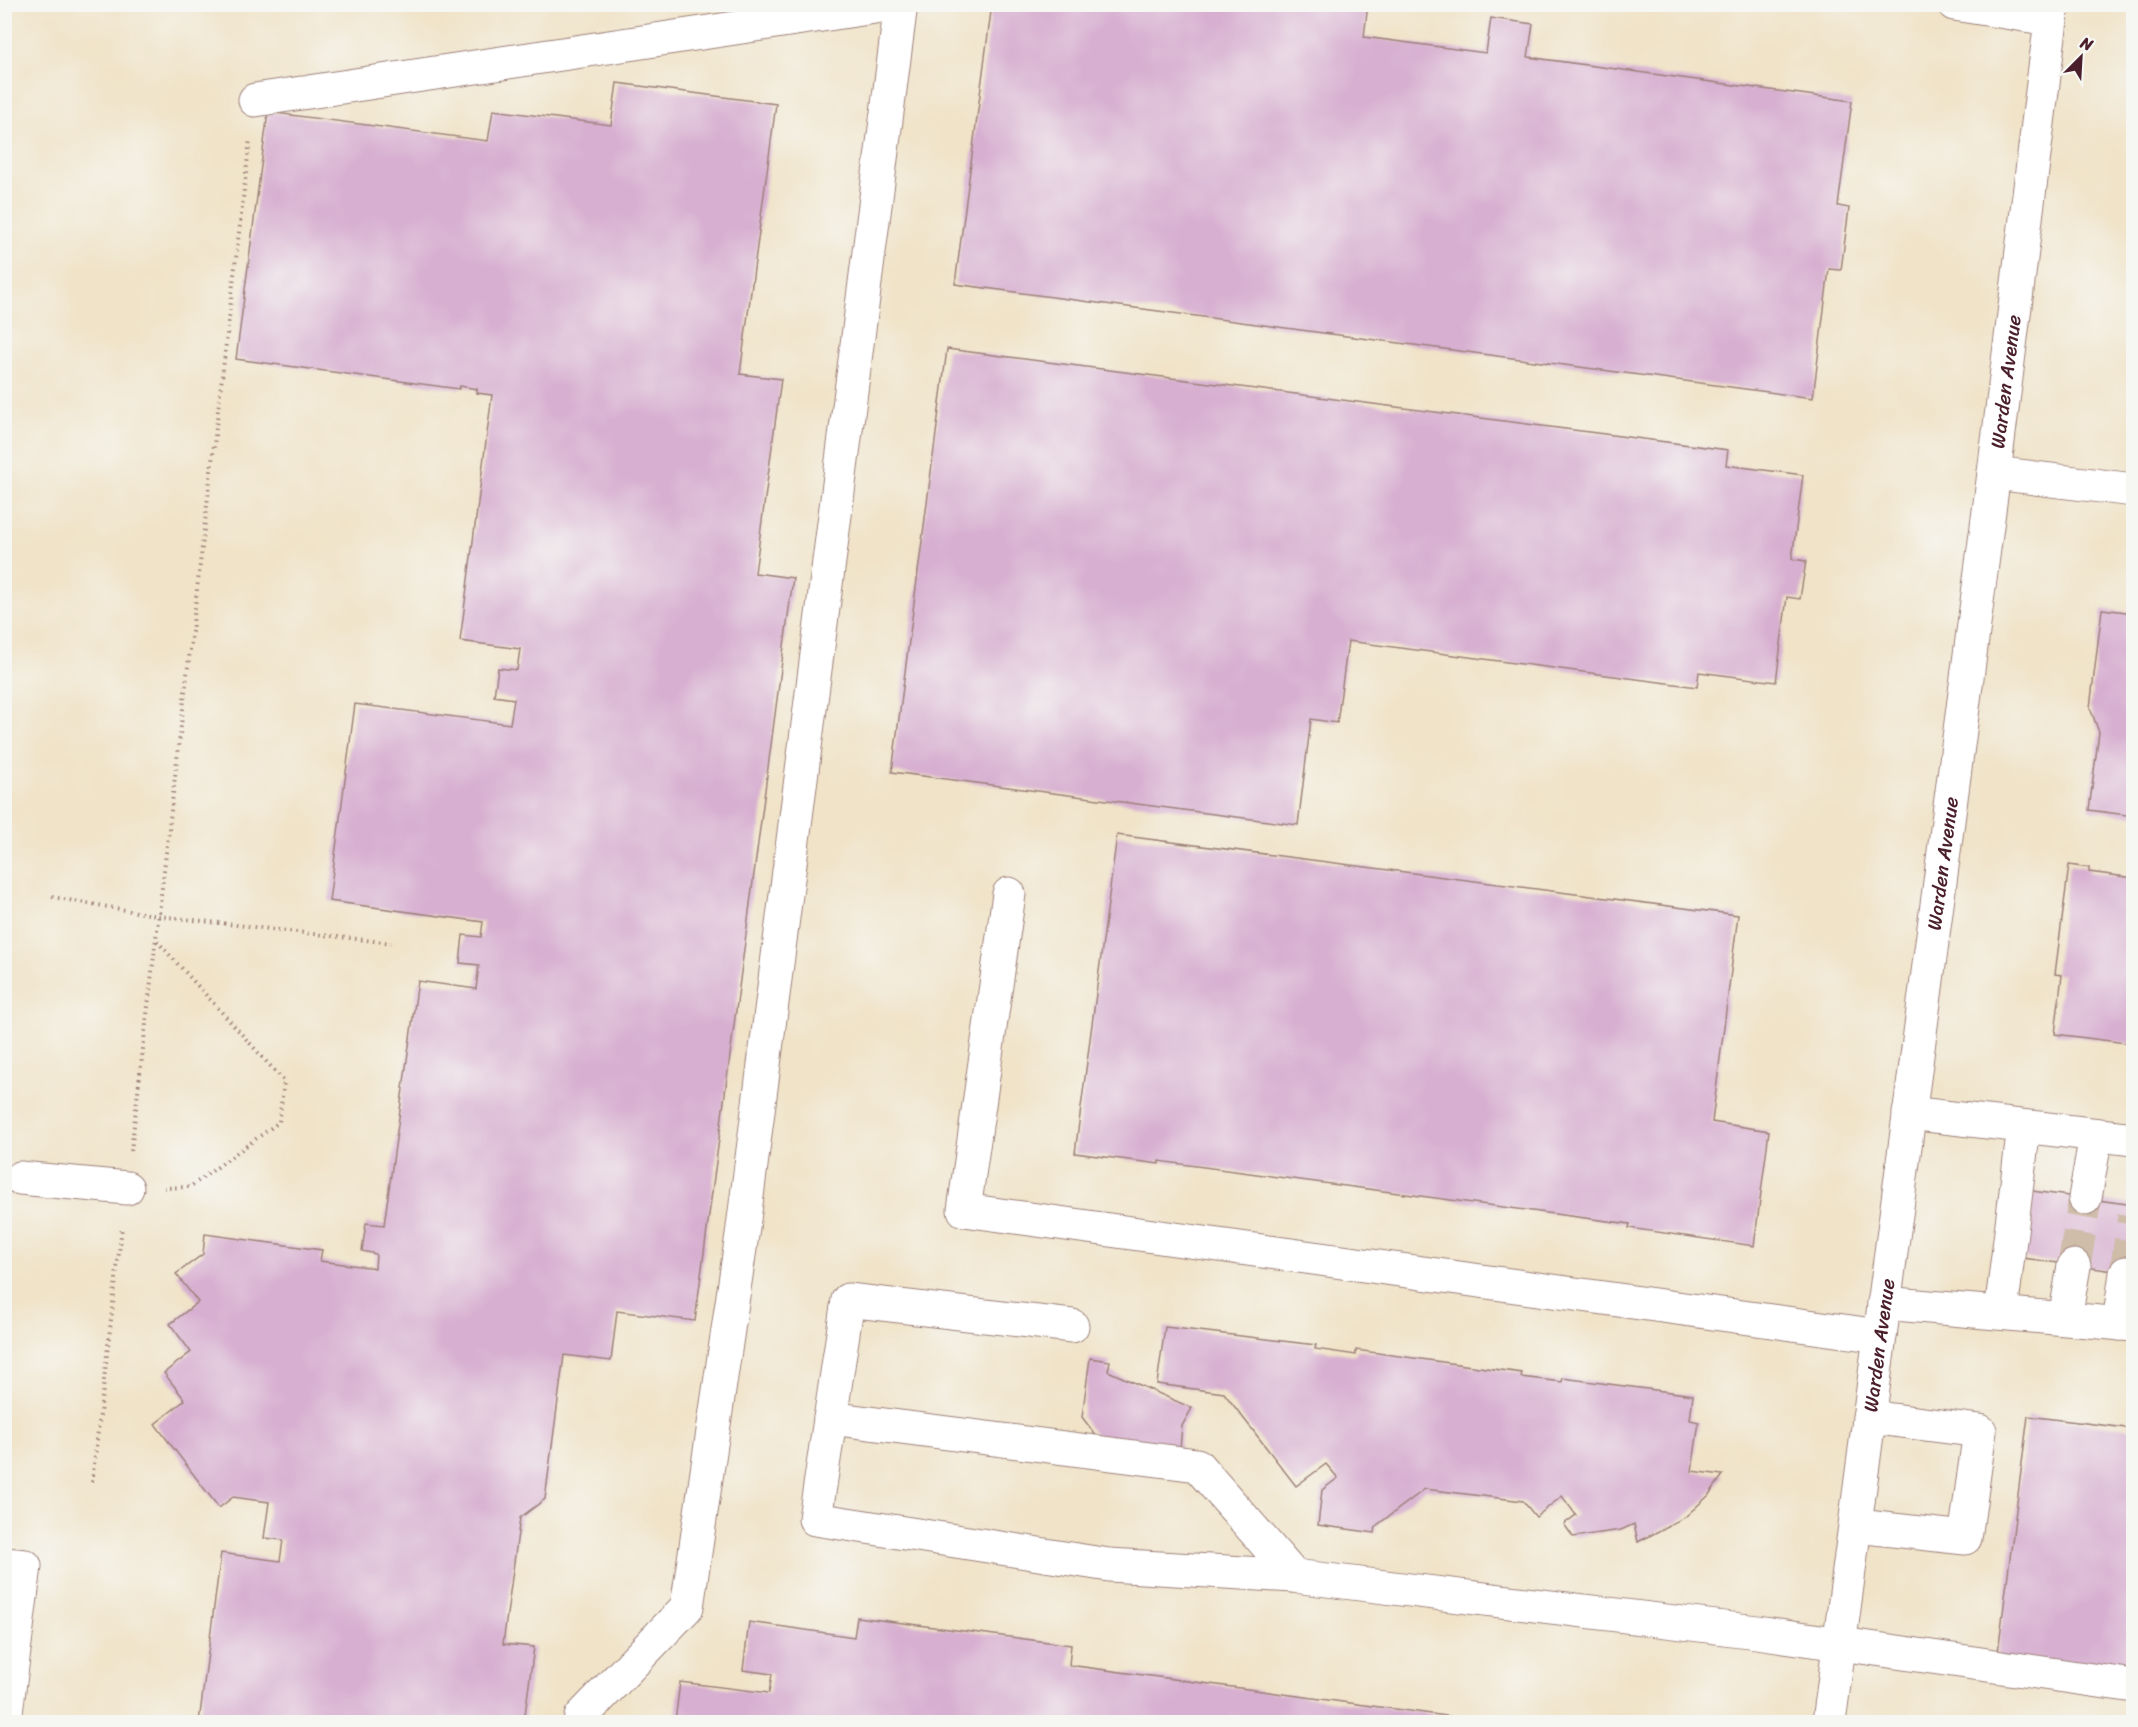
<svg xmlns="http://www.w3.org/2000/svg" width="2138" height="1727" viewBox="0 0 2138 1727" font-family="Sriracha,sans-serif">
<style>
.building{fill:#d7afd0}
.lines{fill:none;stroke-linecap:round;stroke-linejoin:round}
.minor-tunnel{stroke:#cfbca9;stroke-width:33;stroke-dasharray:33 16;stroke-linecap:butt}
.minor-casing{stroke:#9d817a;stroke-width:35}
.major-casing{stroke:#9d817a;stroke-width:35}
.path{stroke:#9d817a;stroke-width:4;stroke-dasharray:1.5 4.5;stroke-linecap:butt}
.minor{stroke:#fff;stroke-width:33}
.major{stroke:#fff;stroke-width:33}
.labels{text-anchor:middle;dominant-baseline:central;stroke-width:5;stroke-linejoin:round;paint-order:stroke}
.street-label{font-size:20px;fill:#4a1f2b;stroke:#f6f6f2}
</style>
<rect width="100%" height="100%" fill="#f6f6f2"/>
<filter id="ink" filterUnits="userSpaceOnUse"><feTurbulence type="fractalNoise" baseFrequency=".0167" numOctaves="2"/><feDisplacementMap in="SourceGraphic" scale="12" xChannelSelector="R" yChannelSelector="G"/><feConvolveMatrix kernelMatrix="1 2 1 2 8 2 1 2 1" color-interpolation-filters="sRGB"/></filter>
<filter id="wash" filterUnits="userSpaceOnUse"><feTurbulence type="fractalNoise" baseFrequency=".008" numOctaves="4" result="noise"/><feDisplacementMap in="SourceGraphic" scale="24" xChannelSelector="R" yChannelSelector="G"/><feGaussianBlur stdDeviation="1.35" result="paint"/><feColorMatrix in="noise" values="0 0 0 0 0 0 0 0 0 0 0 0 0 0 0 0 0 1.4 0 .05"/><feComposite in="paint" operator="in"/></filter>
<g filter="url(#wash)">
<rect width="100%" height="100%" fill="#f0e3c8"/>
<g id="blocks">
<g class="building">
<polygon points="992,4 1368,4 1364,37 1486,53 1491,18 1533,24 1528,57 1852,101 1838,206 1849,208 1841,270 1829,269 1813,398 955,284"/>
<polygon points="617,83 776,104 740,374 781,379 755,573 793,578 695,1321 617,1311 611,1361 564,1355 545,1499 520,1518 503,1644 534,1647 524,1722 199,1722 221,1553 280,1561 283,1540 264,1538 269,1502 233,1497 219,1508 155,1424 185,1400 164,1373 191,1352 170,1324 198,1302 176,1274 203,1254 205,1234 322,1250 320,1261 375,1268 376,1254 362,1251 366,1223 384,1225 418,981 476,989 479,965 460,963 463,935 481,937 483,922 329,901 355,704 510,724 514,699 494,696 498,668 517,670 520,649 460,641 492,395 477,393 477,389 460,386 459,389 236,359 268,112 488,141 493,110 611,125"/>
<polygon points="947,349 1728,450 1726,465 1803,475 1792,559 1806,561 1800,599 1787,597 1776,682 1699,672 1697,687 1348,641 1337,723 1311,719 1298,825 892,772"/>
<polygon points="2102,609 2134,613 2134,816 2089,810 2099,732 2090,708"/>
<polygon points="1117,835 1738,915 1712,1122 1769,1131 1754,1246 1629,1228 1630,1224 1159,1161 1159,1164 1075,1153"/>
<polygon points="2069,865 2089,868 2089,872 2134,878 2134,1044 2055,1034 2062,975 2055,974"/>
<polygon points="2032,1191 2134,1205 2134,1274 2023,1258"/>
<polygon points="1165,1327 1316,1345 1315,1349 1356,1355 1356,1350 1522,1373 1521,1377 1562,1382 1563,1378 1693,1395 1690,1420 1699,1422 1692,1471 1723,1475 1708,1496 1685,1517 1638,1542 1634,1524 1621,1530 1573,1537 1564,1524 1576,1515 1562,1496 1536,1517 1523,1501 1425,1489 1376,1526 1375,1533 1318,1525 1322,1490 1338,1478 1326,1464 1296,1486 1224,1393 1157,1384"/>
<polygon points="1090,1358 1110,1361 1108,1371 1192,1408 1182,1426 1180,1448 1097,1437 1082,1417"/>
<polygon points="2028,1416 2134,1429 2134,1678 1997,1660"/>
<polygon points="857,1617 1071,1645 1069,1665 1491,1722 675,1722 680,1682 769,1693 772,1674 743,1670 749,1622 854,1637"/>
</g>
</g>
</g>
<g filter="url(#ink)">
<use href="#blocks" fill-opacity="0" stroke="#9d817a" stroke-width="1.5"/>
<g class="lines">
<g class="minor-tunnel">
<polyline points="2074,1266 2085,1198"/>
<polyline points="2126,1273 2134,1216"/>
</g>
<defs>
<g id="minor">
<polyline points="1954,4 2051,19"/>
<polyline points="255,100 895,4"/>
<polyline points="1994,473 2134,490"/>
<polyline points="1009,894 964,1210 1880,1336"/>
<polyline points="1909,1113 2134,1139"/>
<polyline points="20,1178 127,1188"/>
<polyline points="2085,1198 2096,1135"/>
<polyline points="1884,1303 2134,1325"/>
<polyline points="2001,1312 2024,1127"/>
<polyline points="2065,1318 2074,1266"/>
<polyline points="2119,1324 2126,1273"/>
<polyline points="1072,1326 848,1300 815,1519 1109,1565 1294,1576 1757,1632 2134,1686"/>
<polyline points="830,1418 1197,1465 1294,1576"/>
<polyline points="1857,1526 1965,1538 1980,1431 1869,1417"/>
<polyline points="4,1564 25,1566 5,1720"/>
<polyline points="580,1722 581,1717 687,1607 742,1235 901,4"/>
</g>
<g id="major">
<path id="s1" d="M1829,1722L1994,473L2053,4"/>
</g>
</defs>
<use href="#minor" class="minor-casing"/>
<use href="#major" class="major-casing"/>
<g class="path">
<polyline points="52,897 159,916 391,943"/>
<polyline points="157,941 284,1081 279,1122 190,1187 164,1188"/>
<polyline points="131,1151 250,139"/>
<polyline points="92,1482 122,1227"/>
</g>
<use href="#minor" class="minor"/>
<use href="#major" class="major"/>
</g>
</g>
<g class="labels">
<g class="street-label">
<text stroke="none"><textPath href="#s1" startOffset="1352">Warden Avenue</textPath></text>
<text stroke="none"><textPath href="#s1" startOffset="866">Warden Avenue</textPath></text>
<text stroke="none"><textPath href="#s1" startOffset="380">Warden Avenue</textPath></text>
</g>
</g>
<rect width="2138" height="1727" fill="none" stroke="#f6f6f2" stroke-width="24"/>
<g transform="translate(2081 57) rotate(24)" stroke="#f6f6f2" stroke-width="4.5" paint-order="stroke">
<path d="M0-4.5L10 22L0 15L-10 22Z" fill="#4a1f2b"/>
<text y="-9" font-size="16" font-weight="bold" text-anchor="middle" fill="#4a1f2b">N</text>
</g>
</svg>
